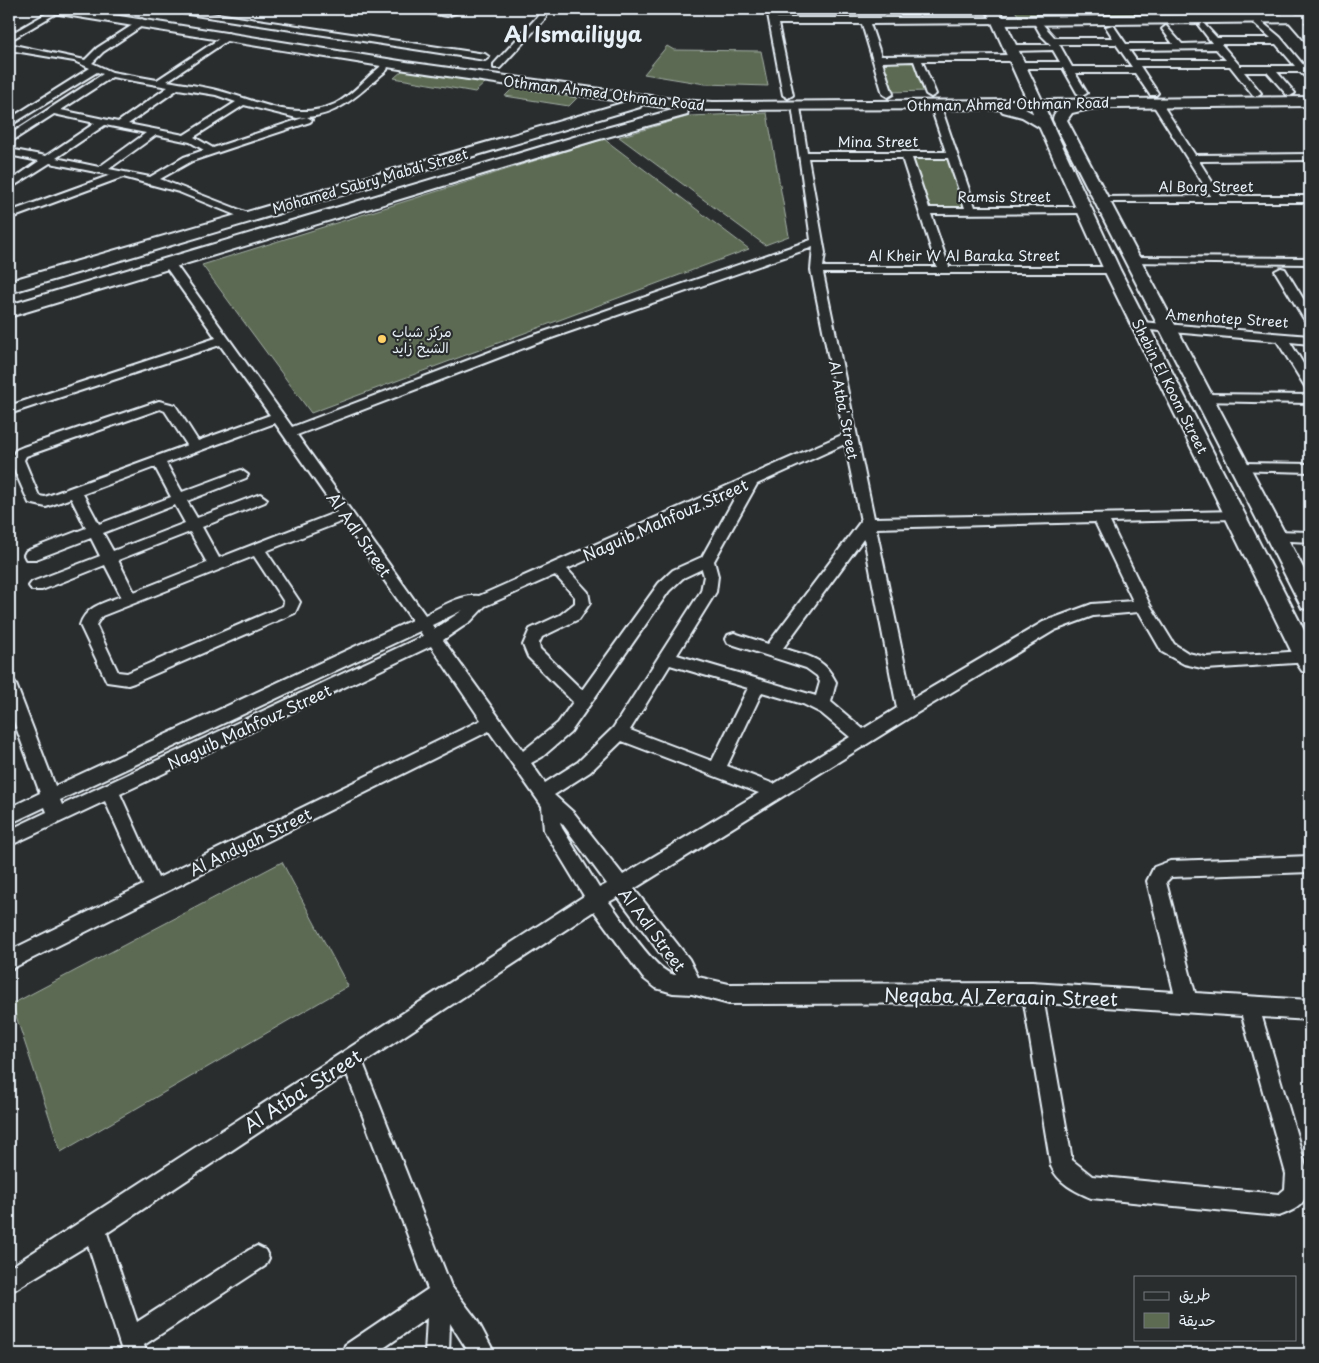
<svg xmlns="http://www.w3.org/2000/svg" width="1319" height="1363" viewBox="0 0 1319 1363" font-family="'Playpen Sans','Playpen Sans Arabic',sans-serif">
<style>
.green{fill:#5d6b53;stroke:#a2aea6}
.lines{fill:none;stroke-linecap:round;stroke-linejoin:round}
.street-casing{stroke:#e8f1f8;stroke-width:4}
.secondary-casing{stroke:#e8f1f8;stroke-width:4}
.primary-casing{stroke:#e8f1f8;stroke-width:4}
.street{fill:#2a2d2e;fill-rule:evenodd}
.secondary{fill:#2a2d2e;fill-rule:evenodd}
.primary{fill:#2a2d2e;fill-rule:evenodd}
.poi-dot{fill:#ffd166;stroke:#2a2d2e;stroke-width:2}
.labels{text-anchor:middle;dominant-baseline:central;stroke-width:4.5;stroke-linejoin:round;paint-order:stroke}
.far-street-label{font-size:14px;fill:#e8f1f8;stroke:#2a2d2e}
.far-poi-label{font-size:14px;fill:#e8f1f8;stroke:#2a2d2e;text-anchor:start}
.street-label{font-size:16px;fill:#e8f1f8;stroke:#2a2d2e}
.near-street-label{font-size:19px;fill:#e8f1f8;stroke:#2a2d2e}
.far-town-label{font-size:21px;font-weight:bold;fill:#e8f1f8;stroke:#2a2d2e}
</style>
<rect width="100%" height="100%" fill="#2a2d2e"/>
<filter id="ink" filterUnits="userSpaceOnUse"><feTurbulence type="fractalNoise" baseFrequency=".02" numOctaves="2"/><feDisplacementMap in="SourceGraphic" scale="10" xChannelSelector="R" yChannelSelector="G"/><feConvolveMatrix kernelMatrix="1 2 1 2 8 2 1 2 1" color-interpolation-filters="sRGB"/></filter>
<g filter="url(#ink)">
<g class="green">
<polygon points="1014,9 1265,9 1270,15 1018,15"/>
<polygon points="667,46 674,50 761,51 768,86 705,84 644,74"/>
<polygon points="879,59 916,59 929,91 888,92"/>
<polygon points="403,70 485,83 475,92 394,78"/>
<polygon points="514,87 577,98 569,106 505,96"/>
<polygon points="767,113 789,236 765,245 619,137 690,116"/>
<polygon points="604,139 749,249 311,413 202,265"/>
<polygon points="950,155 969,210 926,210 908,156"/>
<polygon points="282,862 348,986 61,1152 12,1004"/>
</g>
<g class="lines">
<defs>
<g id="street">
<polygon points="54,9 62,10 9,41 9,35"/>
<polygon points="165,9 184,9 485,54 489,57 485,60 169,11"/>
<polygon points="405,9 446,11 466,9 447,16"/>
<polygon points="541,9 549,9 545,19 500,68 494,68 494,64 538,16"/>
<polygon points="767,9 775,9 777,18 999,18 1002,19 1002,23 870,24 881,56 1017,55 1021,58 1017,61 922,61 936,94 931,97 926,94 914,61 882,62 893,94 888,97 883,94 862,24 778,24 793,95 788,98 783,95"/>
<path d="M1037,18L1055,38H1113L1106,27L1113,25L1126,44H1173L1162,29L1166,26L1182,44L1212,43L1199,26L1203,23L1217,38H1271L1254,23V19L1257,18L1280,37L1310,73V81L1300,72H1277L1295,93L1290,96L1287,95L1267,72H1244L1261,93L1256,96L1253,95L1230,66H1140L1158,93L1156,95H1150L1135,73H1075L1087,93L1082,96L1077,93L1063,68H1019L1015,65L1019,62H1060L1053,50L1012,51L1008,48L1012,45H1051L1041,35L1033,21ZM1059,44H1116L1132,67H1072ZM1221,44H1276L1295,66H1240ZM1216,49L1226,60H1136L1129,50Z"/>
<path d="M142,19L146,22L145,24L103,52L92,63L112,72L157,80L228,33L232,36L231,38L167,81C184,84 203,86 220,91C259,101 295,122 335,104C351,96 366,78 380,67L382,61L389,63L387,70C363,90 341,115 307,117L312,120L310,122L192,161L160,179L253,215V219H245L179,192L123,177L9,219V212L111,175L50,163L9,189V182L39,161L9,155V149L46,156L95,123L54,114L12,141L9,142V135L103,74L97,72L9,126V119L90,68L74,61L9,50V44L85,60L97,48ZM112,77L168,87L118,122L61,110ZM178,89L216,95L236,102L184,135L128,124ZM244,105L297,118L306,117L213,148L194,137ZM105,125L146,133L99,167L56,158ZM156,135L190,142L204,150L184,157L150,177L109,169Z"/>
<polygon points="1154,101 1160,101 1195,155 1310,154 1310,160 1199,161 1221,196 1310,196 1310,202 1098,202 1097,200 1102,197 1211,196 1152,103"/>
<path d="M932,102L940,104L975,207H1083L1088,210L1083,213L931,214L949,267H1112L1118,270L1112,273H823L874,518L1239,511L1241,514L1239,517L1234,519L1110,522L1150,605L1174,644L1188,653L1206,657L1306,651L1310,652V662L1206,669L1184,664L1162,652L1139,612L1093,616L1055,630L912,716L634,889L689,959L698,977L729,984L1032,983L1174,992L1147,881L1154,867L1170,861L1310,856V872L1171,877L1166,882L1195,993L1310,1000V1020L1262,1017L1308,1174C1307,1202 1305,1206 1279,1216L1091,1198C1075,1191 1058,1183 1051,1166L1024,1003L729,1004L692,994L673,993L656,988L643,978L594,911L363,1063L451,1286L477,1320L495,1354H470L450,1323L449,1354H425L427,1318L375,1354H342L345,1345L428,1289L347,1074L107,1233L137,1322L249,1250L257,1246L265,1250L269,1258L265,1266L144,1345L147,1354H123L88,1245L9,1293V1268L584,896L544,830L542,806L489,731L9,970V951L143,885L105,801L9,846V830L47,812L45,807L9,824V808L40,793L9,708V681L15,682L17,687L55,786L412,620L343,521L266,551L300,602L295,613L134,683L128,685L107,682L80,625C86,606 104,603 121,596L105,565L42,590H32L29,586L32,582L100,556L91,538L36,559H26L24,555L26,551L86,528L71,498L46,507L29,503L10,460L16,450L23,447L159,401L175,405L198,441L270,415L220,345L9,414V406L216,338L163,263L169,260L173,261L292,427L529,337L811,240L792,105L800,107L807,152H946L930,104ZM808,158H902L937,267H823L825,253ZM912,158H948L965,208H929ZM813,247L811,270L844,434L479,596C461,594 441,607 425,615L297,435L537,343ZM160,409L165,411L187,445L45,497L39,496L24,460L26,456ZM275,423L337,512L219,558L202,527L265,502L267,499L260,494L197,518L187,501L246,478L248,475L241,470L182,492L166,463ZM845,444L861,521L768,644L734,633L728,635L726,639L728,643L806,668L817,676L820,682L816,696L677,655L716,592L718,576L714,561L757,484ZM155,467L171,497L99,524L83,494ZM738,492L702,557L673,570L659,583L582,690L540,649L539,643L542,637L579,619L590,603L588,592L567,569ZM175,505L185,523L113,551L103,533ZM1095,522L1133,601L1092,604L1043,622L912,699L876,528ZM190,532L207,563L134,592L118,560ZM864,538L897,708L863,729L831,702L836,682C823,656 808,657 783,648ZM254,556L284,602L283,606L127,673L118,672L96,625L102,616ZM702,569L704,576L701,591L613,728L578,762L545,783L531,763L542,757L570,733L669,591L683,578ZM555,575L575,597V603L560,615L530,629L523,645L528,657L573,702L558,723L523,751L443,640L471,621L485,606ZM463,610L435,629L432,625ZM420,631L423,636L62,805L60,800ZM431,646L481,720L158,878L120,794ZM670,665L748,688L712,761L630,730ZM762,692L803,704L821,713L850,737L774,784L727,766ZM622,741L759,793L623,875L574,813L554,795L590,772ZM560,822L562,823L607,884L599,888L562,828ZM618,897L675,973L676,975C655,973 623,919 609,902ZM1044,1003L1242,1016L1286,1174L1285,1189L1279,1194L1092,1176L1072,1160Z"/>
<polygon points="1132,257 1310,258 1310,264 1128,262 1126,260"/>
<polygon points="1281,268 1285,269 1310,310 1310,323 1304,319 1275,271"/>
<polygon points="1141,322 1310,336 1310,344 1290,342 1310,375 1310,389 1306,388 1277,341 1137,329 1135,326 1137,323"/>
<polygon points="1204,394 1310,395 1310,403 1199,401 1198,398"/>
<polygon points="1240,463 1310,464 1310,472 1235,470 1233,467"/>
<polygon points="1276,531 1310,532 1310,542 1271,540 1269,536"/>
</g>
<g id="secondary">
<polygon points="1310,14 1310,22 999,25 993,21 999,17"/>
<path d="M1098,99L1105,103L1103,106L1072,113L1067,120L1310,581V610L1302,608L1299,602L1053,120C1053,103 1085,102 1098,99Z"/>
<polygon points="1036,100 1043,104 1120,270 1310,642 1310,674 1302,671 1298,665 1104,270 1029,104"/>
</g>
<g id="primary">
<polygon points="47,9 76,9 406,62 679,100 713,102 1027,100 986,9 999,9 1042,100 1310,97 1310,106 1025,109 1049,122 1052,125 1044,130 1022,117 1003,112 1000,109 688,110 687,115 596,140 9,317 9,305 584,134 676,109 642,104 640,107 9,293 9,281 626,102 406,70 53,13"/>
<polygon points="1278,9 1291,9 1310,29 1310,41 1305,40"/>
</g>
</defs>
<use href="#street" class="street-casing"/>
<use href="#secondary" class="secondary-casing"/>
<use href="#primary" class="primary-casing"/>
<use href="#street" class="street"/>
<use href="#secondary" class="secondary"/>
<use href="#primary" class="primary"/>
</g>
</g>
<circle class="poi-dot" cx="382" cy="339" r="5"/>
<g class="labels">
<g class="far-street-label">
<text transform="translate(604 93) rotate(7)">Othman Ahmed Othman Road</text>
<text transform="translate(1008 104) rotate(-1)">Othman Ahmed Othman Road</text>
<text x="878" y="141">Mina Street</text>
<text transform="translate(370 181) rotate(-16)">Mohamed Sabry Mabdi Street</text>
<text x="1206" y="186">Al Borg Street</text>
<text x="1004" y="196">Ramsis Street</text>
<text x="964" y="255">Al Kheir W Al Baraka Street</text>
<text transform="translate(1227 318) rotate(4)">Amenhotep Street</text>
<text transform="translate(1170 386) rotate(63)">Shebin El Koom Street</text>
<text transform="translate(844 410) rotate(79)">Al Atba' Street</text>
</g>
<g class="far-poi-label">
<text x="392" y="331">مركز شباب<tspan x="392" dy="16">الشيخ زايد</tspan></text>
</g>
<g class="street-label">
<text transform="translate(665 519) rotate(-24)">Naguib Mahfouz Street</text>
<text transform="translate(360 534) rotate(55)">Al Adl Street</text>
<text transform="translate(249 726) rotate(-25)">Naguib Mahfouz Street</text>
<text transform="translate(250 841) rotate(-26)">Al Andyah Street</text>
<text transform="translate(653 929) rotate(53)">Al Adl Street</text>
</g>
<g class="near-street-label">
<text transform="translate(1001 996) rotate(1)">Neqaba Al Zeraain Street</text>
<text transform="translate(302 1090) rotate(-33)">Al Atba' Street</text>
</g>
<g class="far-town-label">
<text x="573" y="33">Al Ismailiyya</text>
</g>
</g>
<rect width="1319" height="1363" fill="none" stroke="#2a2d2e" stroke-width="30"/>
<rect x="15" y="15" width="1289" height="1333" fill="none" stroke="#e8f1f8" stroke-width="2" filter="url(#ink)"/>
<rect x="1134" y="1276" width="162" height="65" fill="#2a2d2e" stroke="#767b7f"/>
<rect x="1144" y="1292" width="25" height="8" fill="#2a2d2e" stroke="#767b7f"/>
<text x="1179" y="1300" font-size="15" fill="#e8f1f8">طريق</text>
<rect x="1144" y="1313" width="25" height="15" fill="#5d6b53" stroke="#767b7f"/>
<text x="1179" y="1326" font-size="15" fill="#e8f1f8">حديقة</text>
</svg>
